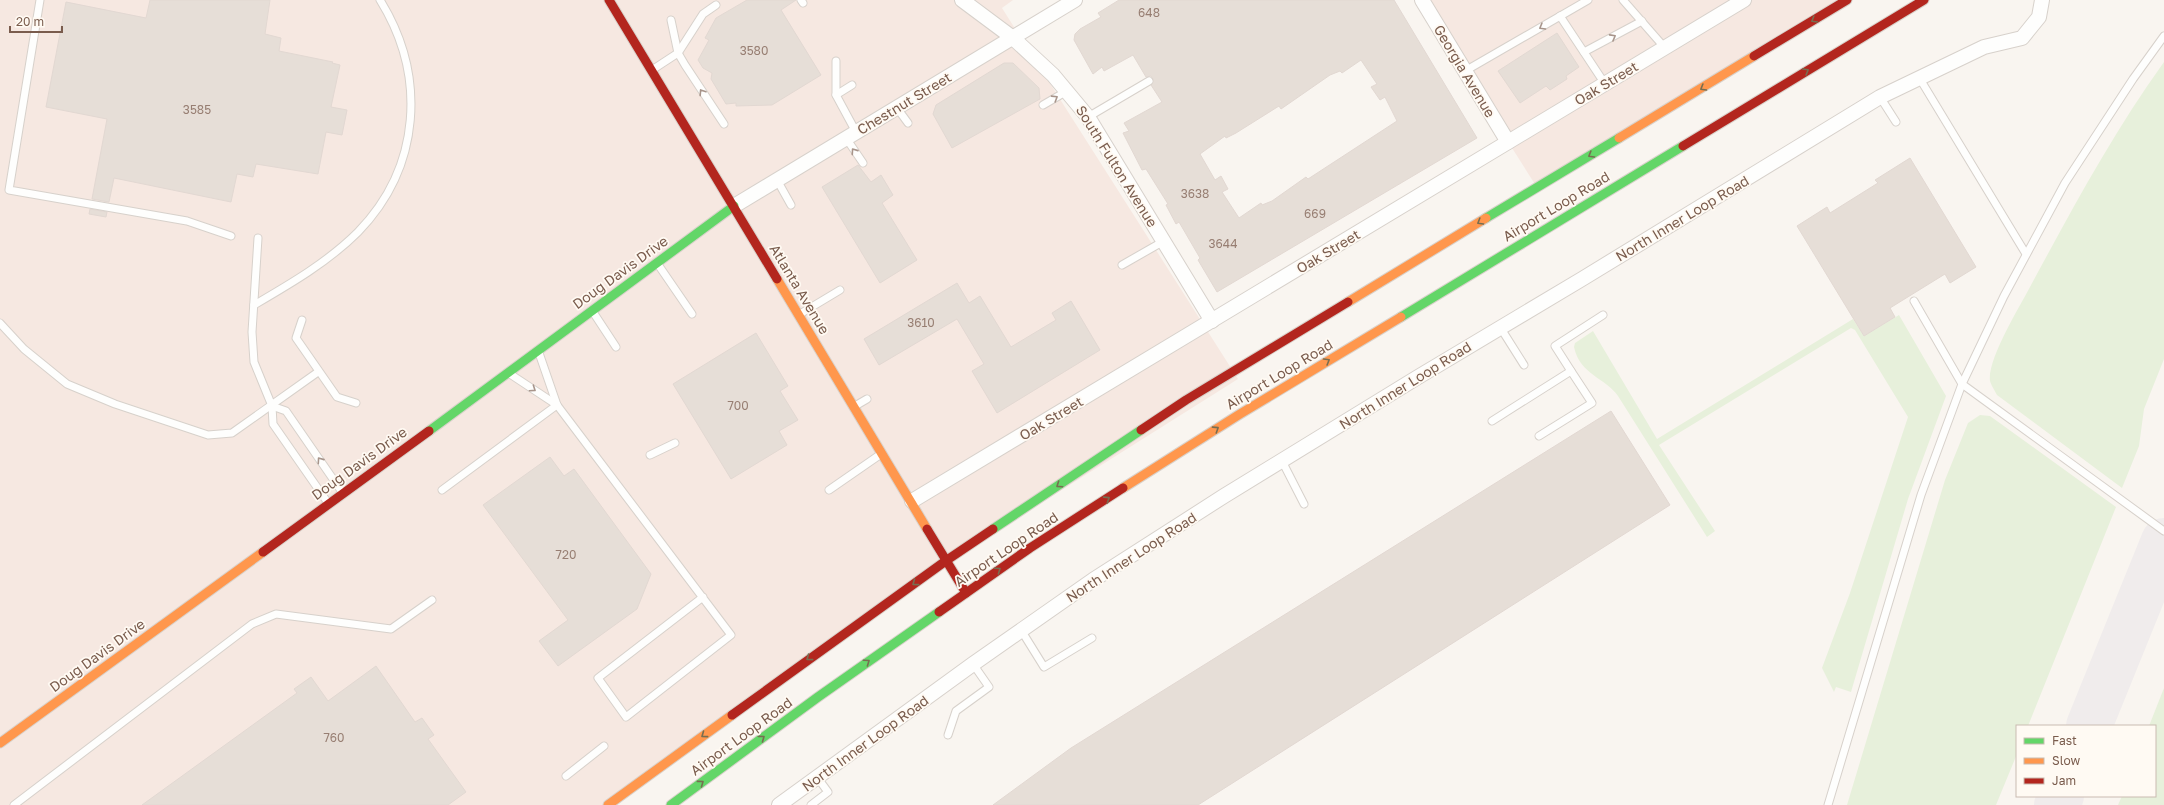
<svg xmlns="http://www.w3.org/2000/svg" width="2164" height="805" viewBox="0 0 2164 805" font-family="'Golos Text',sans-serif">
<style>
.commercial{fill:#f6e8e1}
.green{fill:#e7f0db}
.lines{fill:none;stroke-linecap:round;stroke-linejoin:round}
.taxiway{stroke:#f0ecec;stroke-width:46}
.building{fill:#e6ded7;stroke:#e2d8d2;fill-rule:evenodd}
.lane-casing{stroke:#d7d1cb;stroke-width:9}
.street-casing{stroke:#d7d1cb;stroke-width:16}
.fast-casing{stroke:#d9d2cb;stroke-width:11}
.slow-casing{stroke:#d9d2cb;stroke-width:11}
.jam-casing{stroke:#d9d2cb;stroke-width:11}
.lane{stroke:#fefefd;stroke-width:7}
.street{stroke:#fefefd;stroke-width:14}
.fast{stroke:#63d668;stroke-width:9}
.slow{stroke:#ff974d;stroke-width:9}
.jam{stroke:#b3261e;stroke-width:9}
.oneway{stroke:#776e51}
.oneway2{stroke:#a8958b}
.labels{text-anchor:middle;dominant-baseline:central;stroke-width:3.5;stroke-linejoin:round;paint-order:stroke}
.number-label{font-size:12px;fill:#977e72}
.street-label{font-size:14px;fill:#7a5c4d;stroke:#fffaf3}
</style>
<rect width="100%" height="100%" fill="#f9f5f0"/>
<g class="commercial">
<polygon points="0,0 1013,0 1002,8 1238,379 995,532 604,805 0,805"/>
<polygon points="1418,0 1838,0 1538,189"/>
</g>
<g class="green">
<path d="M2164,62V359L2144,409L2139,446L2122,488L1997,395C1995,391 1991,385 1990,381C1987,360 2020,306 2030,287C2072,209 2113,133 2164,62Z"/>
<path d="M1899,315L1946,396L1908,499L1851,692L1836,687L1834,692L1822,668L1850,593L1908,417L1855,330L1851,328L1659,445L1715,531L1707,537L1618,396C1606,378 1580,375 1574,347L1575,343L1593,331L1657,439L1853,319L1864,336Z"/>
<polygon points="1980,415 1990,416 2116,507 2028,726 2017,726 2017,754 1996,805 1847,805 1945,480 1968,423"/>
<polygon points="2164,688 2164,805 2118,805 2122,796 2155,796 2155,726 2149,726"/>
</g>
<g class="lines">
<g class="taxiway">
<polyline points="2089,726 2164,541"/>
<polyline points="2057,805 2061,796"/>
</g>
</g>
<g class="building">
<polygon points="150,0 270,0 265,34 281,38 279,51 333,62 332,63 340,65 331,107 347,110 342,135 326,132 318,174 256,164 253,177 237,174 231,202 114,178 109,202 92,199 107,119 46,107 66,2 146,18"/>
<polygon points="747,0 796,0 781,10 821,75 772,105 736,106 736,103 726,104 711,79 712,73 703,68 698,60 709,40 705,38 716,18"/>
<path d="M1119,0H1394L1477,138L1217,292L1198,260L1200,258L1179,222L1176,224L1166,205L1168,204L1146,169L1142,170L1123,133L1129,131L1124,123L1162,102L1151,85L1153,79L1151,76L1146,77L1133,55L1104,71L1102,67L1093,74L1074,40L1075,34L1080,29L1101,17L1098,13ZM1361,60L1377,84L1371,87L1380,100L1385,97L1397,121L1308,179L1306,177L1272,201L1262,205L1261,203L1239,218L1222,192L1228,189L1221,176L1215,180L1200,154L1225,136L1226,138L1236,133L1279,106L1281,109L1330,75L1340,71L1342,73Z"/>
<polygon points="1557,33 1579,67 1566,76 1567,79 1550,90 1546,86 1520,103 1498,71"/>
<polygon points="1004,63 1013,63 1039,88 1040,99 952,148 933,114 936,105"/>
<polygon points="1910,158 1976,267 1950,283 1945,274 1890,308 1895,317 1864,336 1797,226 1827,207 1830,213 1878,183 1875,180"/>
<polygon points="858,165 871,182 881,175 893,195 882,203 917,260 880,283 822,187"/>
<polygon points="90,209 107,212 106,217 89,214"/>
<polygon points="957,283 969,303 980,296 1011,347 1056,320 1052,313 1071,301 1100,350 997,413 972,371 984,364 957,319 879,365 864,339"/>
<polygon points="756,333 788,386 780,391 798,420 779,431 787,445 731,479 673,384"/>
<polygon points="1611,411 1670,505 1198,805 993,805 1071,748"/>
<polygon points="550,457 564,476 574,469 651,574 637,609 558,666 539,641 568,620 483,505"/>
<polygon points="376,666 415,722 422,718 434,735 428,739 466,792 448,805 142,805 297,693 294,689 311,677 328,701"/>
</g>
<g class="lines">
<defs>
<g id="lane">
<polyline points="40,0 9,190 187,221 231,236"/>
<polyline points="801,0 803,3"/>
<polyline points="1623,0 1665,48"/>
<polyline points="1560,16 1605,84"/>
<polyline points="671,20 678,53 685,65 724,124"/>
<polyline points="1584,52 1642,21"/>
<polyline points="836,61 836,95 856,132"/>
<polyline points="652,70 678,53 703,14 716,5"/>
<polyline points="1465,71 1588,0"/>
<polyline points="1920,79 2026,254"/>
<polyline points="836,95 852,85"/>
<polyline points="1880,97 1896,122"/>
<polyline points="1043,105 1067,91"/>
<polyline points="897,108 908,123"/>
<polyline points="1088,117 1149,81"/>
<polyline points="846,138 863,163"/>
<polyline points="777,180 791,205"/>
<polyline points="258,238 252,332 254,362 272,406 273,424 328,503"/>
<polyline points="657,263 692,314"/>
<polyline points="1122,265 1164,241"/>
<polyline points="1914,301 1962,384 2164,531"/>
<path d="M254,305C290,284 328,262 358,232C421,167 427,76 380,0"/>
<polyline points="593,312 616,347"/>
<polyline points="800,314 840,290"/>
<polyline points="302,320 296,338 337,397 356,403"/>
<polyline points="0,323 24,349 67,384 115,404 208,435 232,433 318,372"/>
<polyline points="1500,327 1524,365"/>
<polyline points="539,353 557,405 731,635 626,717 598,678 703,597"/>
<polyline points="510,374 557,405"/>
<polyline points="272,406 286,411 342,492"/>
<polyline points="855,406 867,399"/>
<polyline points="1492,421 1571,371 1555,346 1603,315"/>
<polyline points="1539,436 1592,403 1571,371"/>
<polyline points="650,455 675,443"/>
<polyline points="1282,461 1304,504"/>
<polyline points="442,490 557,405"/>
<polyline points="829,490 881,454"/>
<polyline points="1021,630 1044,667 1092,638"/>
<polyline points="948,735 956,711 989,687 973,664"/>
<polyline points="566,776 604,746"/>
<polyline points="14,805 252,624 276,614 391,629 432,600"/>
<polyline points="811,805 828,792 817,777"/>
<polyline points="1828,805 1921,495 1962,384 2004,296 2065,183 2133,79 2164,36"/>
</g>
<g id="street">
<polyline points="962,0 1013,38 1053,75 1088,117 1212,321"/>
<polyline points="1422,0 1508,142"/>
<polyline points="734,206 1075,0"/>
<polyline points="912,501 1744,0"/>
<polyline points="779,805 973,664 1093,580 1224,496 1418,377 1582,279 1880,97 1984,47 2022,38 2039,17 2042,0"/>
</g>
<g id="fast">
<polyline points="1486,218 1619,138"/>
<polyline points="1401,317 1683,146"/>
<polyline points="429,431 734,206"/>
<polyline points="993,529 1141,430"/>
<polyline points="671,805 818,697 939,612"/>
</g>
<g id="slow">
<polyline points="1619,138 1754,56"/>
<polyline points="777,279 927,529"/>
<polyline points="1348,302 1486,218"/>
<polyline points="1123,488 1240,414 1401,317"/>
<polyline points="0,743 263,552"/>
<polyline points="608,805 732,715"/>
</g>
<g id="jam">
<polyline points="609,0 777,279"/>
<polyline points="1754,56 1847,0"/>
<polyline points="1683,146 1924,0"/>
<polyline points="1141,430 1186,400 1348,302"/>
<polyline points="927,529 966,593"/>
<polyline points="263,552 429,431"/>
<polyline points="939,612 1030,548 1123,488"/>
<polyline points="732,715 947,560 993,529"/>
</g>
</defs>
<use href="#lane" class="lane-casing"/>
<use href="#street" class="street-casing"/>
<use href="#fast" class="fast-casing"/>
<use href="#slow" class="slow-casing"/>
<use href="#jam" class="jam-casing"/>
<use href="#lane" class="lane"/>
<use href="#street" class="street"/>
<use href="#fast" class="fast"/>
<use href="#slow" class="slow"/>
<use href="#jam" class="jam"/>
</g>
<defs><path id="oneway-chevron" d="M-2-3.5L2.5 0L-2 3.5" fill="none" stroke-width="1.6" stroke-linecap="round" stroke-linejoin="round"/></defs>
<g class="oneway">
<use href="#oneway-chevron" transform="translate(1814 20) rotate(149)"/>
<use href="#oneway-chevron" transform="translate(1806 71) rotate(-31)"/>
<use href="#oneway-chevron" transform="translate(1703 88) rotate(149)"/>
<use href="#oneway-chevron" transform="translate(1591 155) rotate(149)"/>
<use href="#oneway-chevron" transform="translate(1480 222) rotate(149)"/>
<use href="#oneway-chevron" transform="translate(1327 361) rotate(-31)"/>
<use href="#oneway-chevron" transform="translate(1216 429) rotate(-33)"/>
<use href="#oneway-chevron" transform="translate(1059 485) rotate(146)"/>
<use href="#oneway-chevron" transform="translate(1107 499) rotate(-33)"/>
<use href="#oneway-chevron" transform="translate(998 570) rotate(-35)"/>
<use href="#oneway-chevron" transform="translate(915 583) rotate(144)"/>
<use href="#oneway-chevron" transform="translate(809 658) rotate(144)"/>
<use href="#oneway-chevron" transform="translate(867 662) rotate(-35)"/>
<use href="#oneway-chevron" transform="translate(704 735) rotate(144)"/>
<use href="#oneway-chevron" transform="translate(762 738) rotate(-36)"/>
<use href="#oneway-chevron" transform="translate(701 783) rotate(-36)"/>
</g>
<g class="oneway2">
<use href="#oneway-chevron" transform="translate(1542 27) rotate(150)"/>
<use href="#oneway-chevron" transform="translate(1613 37) rotate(-29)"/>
<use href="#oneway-chevron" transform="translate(702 92) rotate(-123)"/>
<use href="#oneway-chevron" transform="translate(1055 98) rotate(-32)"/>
<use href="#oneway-chevron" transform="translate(854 151) rotate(-125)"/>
<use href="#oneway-chevron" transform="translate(533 389) rotate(34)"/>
<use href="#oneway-chevron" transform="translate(320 460) rotate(-125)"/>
</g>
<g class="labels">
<g class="number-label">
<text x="1149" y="12">648</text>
<text x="754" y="50">3580</text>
<text x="197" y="109">3585</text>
<text x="1195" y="193">3638</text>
<text x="1315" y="213">669</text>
<text x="1223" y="243">3644</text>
<text x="921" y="322">3610</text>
<text x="738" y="405">700</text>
<text x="566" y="554">720</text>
<text x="334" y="737">760</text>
</g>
<g class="street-label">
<text transform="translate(1465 71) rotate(59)">Georgia Avenue</text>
<text transform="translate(1606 83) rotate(-31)">Oak Street</text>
<text transform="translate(904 103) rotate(-31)">Chestnut Street</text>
<text transform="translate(1117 166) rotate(58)">South Fulton Avenue</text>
<text transform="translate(1556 206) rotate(-31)">Airport Loop Road</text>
<text transform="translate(1682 218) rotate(-31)">North Inner Loop Road</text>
<text transform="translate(1328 251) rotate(-31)">Oak Street</text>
<text transform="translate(620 272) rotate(-36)">Doug Davis Drive</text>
<text transform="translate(800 289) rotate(59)">Atlanta Avenue</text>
<text transform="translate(1279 374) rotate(-31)">Airport Loop Road</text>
<text transform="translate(1405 385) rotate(-32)">North Inner Loop Road</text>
<text transform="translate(1051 418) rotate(-31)">Oak Street</text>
<text transform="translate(359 463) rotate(-36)">Doug Davis Drive</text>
<text transform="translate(1006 549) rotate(-34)">Airport Loop Road</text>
<text transform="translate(1131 557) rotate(-33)">North Inner Loop Road</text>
<text transform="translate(97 655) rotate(-36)">Doug Davis Drive</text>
<text transform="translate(741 736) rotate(-36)">Airport Loop Road</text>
<text transform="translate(865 743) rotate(-36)">North Inner Loop Road</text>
</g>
</g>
<rect x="2016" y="725" width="140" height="72" fill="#fffaf3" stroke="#cabbb1"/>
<rect x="2024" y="738" width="20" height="6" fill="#63d668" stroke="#cabbb1"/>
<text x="2052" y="745" font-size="12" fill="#7a5c4d">Fast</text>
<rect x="2024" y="758" width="20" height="6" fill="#ff974d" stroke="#cabbb1"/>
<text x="2052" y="765" font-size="12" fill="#7a5c4d">Slow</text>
<rect x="2024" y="778" width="20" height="6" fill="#b3261e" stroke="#cabbb1"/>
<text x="2052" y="785" font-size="12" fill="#7a5c4d">Jam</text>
<path d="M10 26v6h52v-6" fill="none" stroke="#7a5c4d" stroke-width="2"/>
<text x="16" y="26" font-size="12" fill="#7a5c4d" stroke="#fffaf3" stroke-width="3" paint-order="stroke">20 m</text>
</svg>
